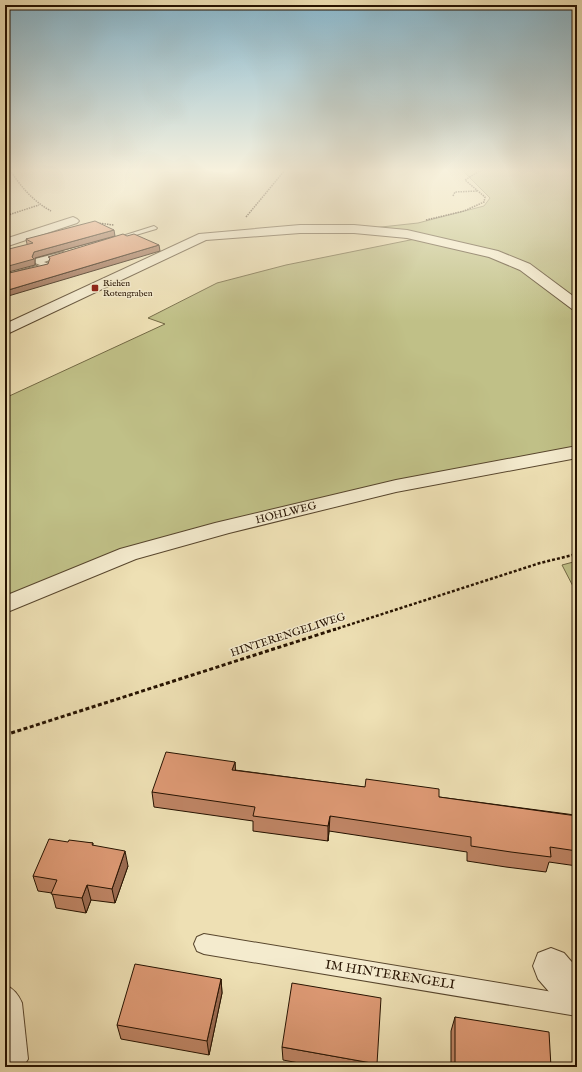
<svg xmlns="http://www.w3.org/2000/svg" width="582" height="1072" viewBox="0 0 582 1072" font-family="'IM FELL English',serif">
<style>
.green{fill:#c0c087;stroke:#736944}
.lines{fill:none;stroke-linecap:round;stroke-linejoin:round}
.lane-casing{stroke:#58462d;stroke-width:2}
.street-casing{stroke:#58462d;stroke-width:2}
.path-far2{stroke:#261200;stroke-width:1.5;stroke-dasharray:1.5 1;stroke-linecap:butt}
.path-far1{stroke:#261200;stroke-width:2.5;stroke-dasharray:3 2;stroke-linecap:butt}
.path{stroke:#261200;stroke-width:3;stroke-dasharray:4 2.5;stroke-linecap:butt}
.lane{fill:#f4ebce;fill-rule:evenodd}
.street{fill:#f4ebce;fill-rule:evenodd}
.wall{fill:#be8464;stroke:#261200}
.shaded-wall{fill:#9b6b51;stroke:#261200}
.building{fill:#dd9974;stroke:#261200}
.poi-dot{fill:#8f2418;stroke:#f4ebce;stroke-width:1.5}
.labels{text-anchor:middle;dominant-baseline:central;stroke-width:3;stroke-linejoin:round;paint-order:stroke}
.far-poi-label{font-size:9px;fill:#261200;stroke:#f4ebce;text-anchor:start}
.street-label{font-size:11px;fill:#261200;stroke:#f4ebce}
.near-street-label{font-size:13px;fill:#261200;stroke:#f4ebce}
</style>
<rect width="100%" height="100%" fill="#eee0b4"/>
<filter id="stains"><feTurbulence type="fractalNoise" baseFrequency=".005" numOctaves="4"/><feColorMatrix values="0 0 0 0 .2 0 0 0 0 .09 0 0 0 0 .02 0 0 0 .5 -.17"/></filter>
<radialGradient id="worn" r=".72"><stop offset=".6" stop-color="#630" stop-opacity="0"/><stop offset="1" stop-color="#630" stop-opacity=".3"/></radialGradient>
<g class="green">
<polygon points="462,170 577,170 577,304 516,261 363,229 418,223 484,206 490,198"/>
<polygon points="420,238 512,263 577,309 577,448 160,541 5,600 5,398 165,324 148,318 217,283 286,265"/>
<polygon points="577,561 577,594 562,565"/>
</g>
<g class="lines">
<defs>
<g id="lane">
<polygon points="154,226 157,228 156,229 119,240 116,238"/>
<polygon points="63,252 66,254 65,255 44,262 49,264 49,268 5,279 5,275 40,265 35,263 35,259"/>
<polygon points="204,934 577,996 577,1016 204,954 197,951 194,944 197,937"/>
<path d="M5,985C14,989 18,994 22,1003L28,1059L23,1067H9L6,1059Z"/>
</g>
<g id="street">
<polygon points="73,217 77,219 79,221 77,223 5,247 5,239"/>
<polygon points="300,225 354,225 407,230 498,251 530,264 577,299 577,310 572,309 520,270 489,257 407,238 354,233 300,233 206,240 5,335 5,324 199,234"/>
<polygon points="577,446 577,458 396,492 229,533 136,559 5,613 5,596 120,549 215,523 396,480"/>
<polygon points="551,948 564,953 577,968 577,1015 564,1009 538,979 533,966 538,953"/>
</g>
</defs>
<use href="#lane" class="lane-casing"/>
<use href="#street" class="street-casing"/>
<g class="path-far2">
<path d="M10,170C21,187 33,201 51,211"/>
<polyline points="453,196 455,192 478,191"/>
<polyline points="5,216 39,205"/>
<polyline points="246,217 285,170"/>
<polyline points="426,220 464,211 484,202 485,197 465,180 481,170"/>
<polyline points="97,223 114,225"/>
</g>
<polyline class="path-far1" points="333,630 540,563 577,554"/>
<polyline class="path" points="5,735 336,629"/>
<use href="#lane" class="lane"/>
<use href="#street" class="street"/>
</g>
<g class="wall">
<polygon points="115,236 35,258 35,265 27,244 26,239"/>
<polygon points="235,762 235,770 575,815 577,811 577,866 549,862 546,872 506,867 467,861 467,852 329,831 328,841 253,831 253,821 154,807 152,792"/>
<polygon points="68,842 93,843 93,846 128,866 115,903 91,900 86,913 56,908 52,893 38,891 33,876"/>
<polygon points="221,979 222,993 209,1055 121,1039 117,1025"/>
<polygon points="455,1017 551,1067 451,1067 451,1031"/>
<polygon points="282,1047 377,1064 376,1067 320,1067 283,1060"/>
</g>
<g class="shaded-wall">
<polygon points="114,230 115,236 35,258 35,265 5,273 5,267 32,257 34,252"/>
<polygon points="159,245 160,251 5,297 5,291"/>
<polygon points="235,762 236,777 232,770"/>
<polygon points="330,816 329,831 328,841 328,826"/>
<polygon points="125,851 128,866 115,903 112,889"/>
<polygon points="87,885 91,900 86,913 82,898"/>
<polygon points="221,979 222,993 209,1055 207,1041"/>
</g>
<g class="building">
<polygon points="95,221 114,230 34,252 32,257 34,259 5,267 5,250 33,243 26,239"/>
<polygon points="123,234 127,236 134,234 159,245 5,291 5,274 48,264 50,258 48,257"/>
<polygon points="166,752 235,762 232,770 365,787 366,779 439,789 439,797 577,816 577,851 550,847 551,857 511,852 471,846 471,837 330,816 328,826 253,816 255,807 152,792"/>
<polygon points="49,839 68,842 69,840 93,843 92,845 125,851 112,889 87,885 82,898 51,894 57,880 33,876"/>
<polygon points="135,964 221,979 207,1041 117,1025"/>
<polygon points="292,983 381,998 377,1064 282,1047"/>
<polygon points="455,1017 549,1032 551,1067 455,1067"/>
</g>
<linearGradient id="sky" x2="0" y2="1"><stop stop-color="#88b8cf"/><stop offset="0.53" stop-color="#f7f1dd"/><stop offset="1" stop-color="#f7f1dd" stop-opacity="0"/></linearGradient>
<rect width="582" height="321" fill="url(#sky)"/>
<rect class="poi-dot" x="91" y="284" width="8" height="8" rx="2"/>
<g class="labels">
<g class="far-poi-label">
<text x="103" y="283">Riehen<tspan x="103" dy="10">Rotengraben</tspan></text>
</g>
<g class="street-label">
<text transform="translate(286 513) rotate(-14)">HOHLWEG</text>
<text transform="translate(288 635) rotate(-18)">HINTERENGELIWEG</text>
</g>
<g class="near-street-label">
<text transform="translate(390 975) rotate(9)">IM HINTERENGELI</text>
</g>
</g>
<rect width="582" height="1072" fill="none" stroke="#eee0b4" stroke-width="20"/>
<rect x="6" y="6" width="570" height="1060" fill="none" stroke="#261200" stroke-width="2"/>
<rect x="10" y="10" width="562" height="1052" fill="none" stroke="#261200"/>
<rect width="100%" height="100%" filter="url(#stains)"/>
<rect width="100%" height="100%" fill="url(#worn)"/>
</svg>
